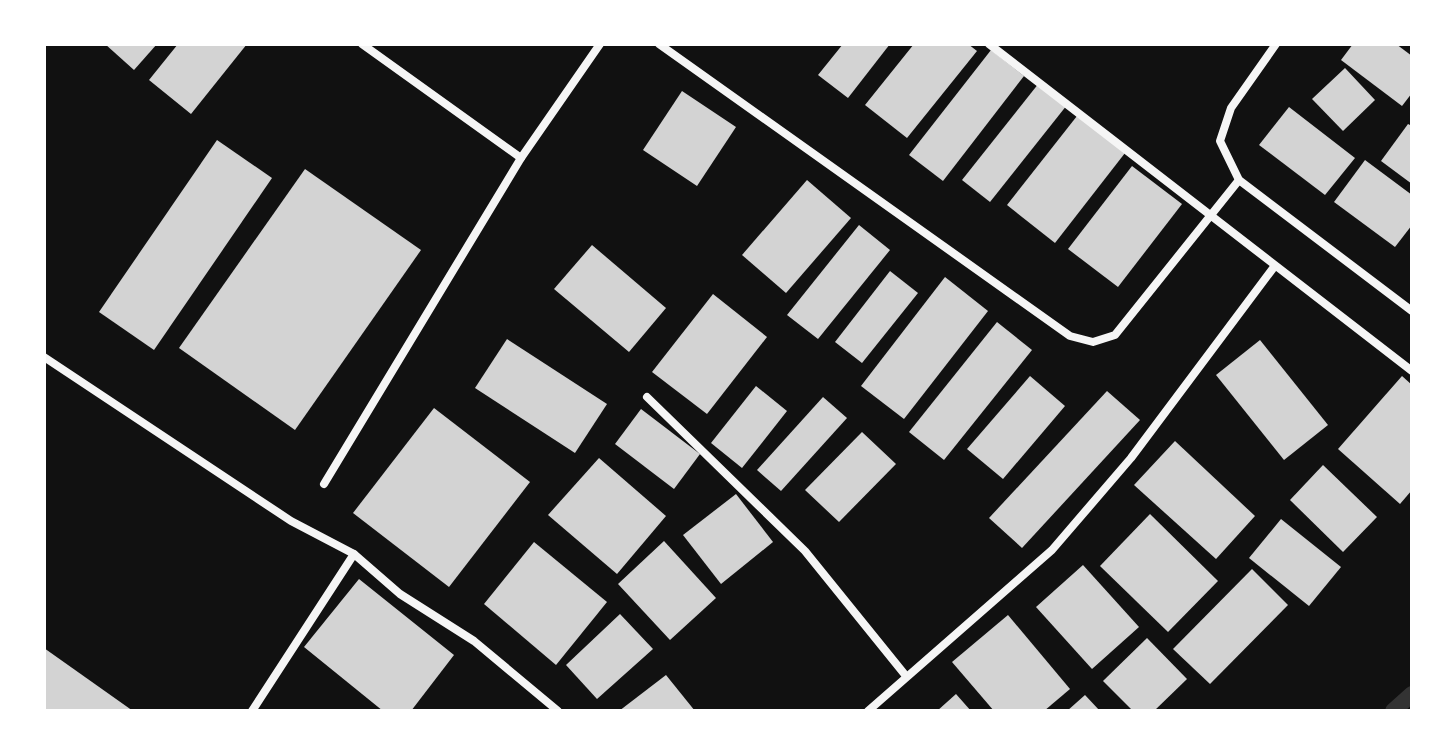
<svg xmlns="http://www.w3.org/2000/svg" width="1456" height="755" viewBox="0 0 1456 755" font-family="'PT Serif',serif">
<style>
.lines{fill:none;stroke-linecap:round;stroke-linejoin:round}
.stream{stroke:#333;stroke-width:16}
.building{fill:#d3d3d3}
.minor{stroke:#f5f5f5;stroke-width:8}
</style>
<rect width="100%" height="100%" fill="#111"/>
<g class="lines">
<polyline class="stream" points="1393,711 1412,694"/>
</g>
<g class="building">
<polygon points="105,44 157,44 134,70"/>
<polygon points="178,44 247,44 191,114 149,80"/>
<polygon points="843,44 890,44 848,98 818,75"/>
<polygon points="914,44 968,44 977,51 907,138 865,105"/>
<polygon points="1353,44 1396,44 1412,56 1412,93 1402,106 1341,60"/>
<polygon points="991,50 1024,76 943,181 909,155"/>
<polygon points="1345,68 1375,100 1343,131 1312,99"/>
<polygon points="1039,83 1067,105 990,202 962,180"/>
<polygon points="682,91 736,127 697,186 643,150"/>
<polygon points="1289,107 1355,158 1325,195 1259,145"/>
<polygon points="1077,116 1125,153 1055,243 1007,205"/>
<polygon points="1408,124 1412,126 1412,184 1381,161"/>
<polygon points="217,140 272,178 154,350 99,312"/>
<polygon points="1365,160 1412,195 1412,225 1395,247 1334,202"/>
<polygon points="1132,166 1182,204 1118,287 1068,249"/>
<polygon points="305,169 421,250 295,430 179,348"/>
<polygon points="807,180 851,218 786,293 742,255"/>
<polygon points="859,225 890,250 818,339 787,315"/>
<polygon points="592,245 666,308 629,352 554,289"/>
<polygon points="890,271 918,293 862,363 835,342"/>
<polygon points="945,277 988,311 904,419 861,386"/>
<polygon points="713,294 767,337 707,414 652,372"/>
<polygon points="997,322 1032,350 944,460 909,432"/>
<polygon points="507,339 607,404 575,453 475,388"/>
<polygon points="1260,340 1328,425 1284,460 1216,375"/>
<polygon points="1030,376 1065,406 1003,479 967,449"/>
<polygon points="1402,376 1412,385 1412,490 1400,504 1338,449"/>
<polygon points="756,386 787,411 742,468 711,443"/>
<polygon points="1107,391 1140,420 1022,548 989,518"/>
<polygon points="823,397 847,418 781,491 757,470"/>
<polygon points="434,408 530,482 449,587 353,513"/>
<polygon points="641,409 700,454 674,489 615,444"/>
<polygon points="862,432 896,464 839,522 805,490"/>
<polygon points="1175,441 1255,516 1216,559 1134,485"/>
<polygon points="599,458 666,516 617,574 548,515"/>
<polygon points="1323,465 1377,517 1343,552 1290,500"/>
<polygon points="736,494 773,542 721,584 683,535"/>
<polygon points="1150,514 1218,581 1168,632 1100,566"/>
<polygon points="1281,519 1341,567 1309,606 1249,558"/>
<polygon points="664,541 716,598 670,640 618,584"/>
<polygon points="534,542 607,602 556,665 484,604"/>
<polygon points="1083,565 1139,627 1092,669 1036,607"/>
<polygon points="1252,569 1288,605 1210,684 1173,649"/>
<polygon points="359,579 454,655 411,711 383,711 304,647"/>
<polygon points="620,614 653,649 597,699 566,665"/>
<polygon points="1008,615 1070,689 1044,711 994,711 952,662"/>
<polygon points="1147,638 1187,679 1154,711 1133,711 1103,681"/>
<polygon points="44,648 133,711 44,711"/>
<polygon points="666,675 695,711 619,711"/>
<polygon points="956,694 971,711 937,711"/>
<polygon points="1085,695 1100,711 1067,711"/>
</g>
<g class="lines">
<g class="minor">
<polyline points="362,44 521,158"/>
<polyline points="659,44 1070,336 1093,342 1115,335 1239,180"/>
<polyline points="989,44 1412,371"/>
<polyline points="1276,44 1231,108 1220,141 1239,180 1412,311"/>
<polyline points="44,357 291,521 354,554 400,594 474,641 558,711"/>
<polyline points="647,397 805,551 906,676"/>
<polyline points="324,484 521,158 600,44"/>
<polyline points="252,711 354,554"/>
<polyline points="868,711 1052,550 1131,458 1274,267"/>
</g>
</g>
<rect width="1456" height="755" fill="none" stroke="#ffffff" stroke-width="92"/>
</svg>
